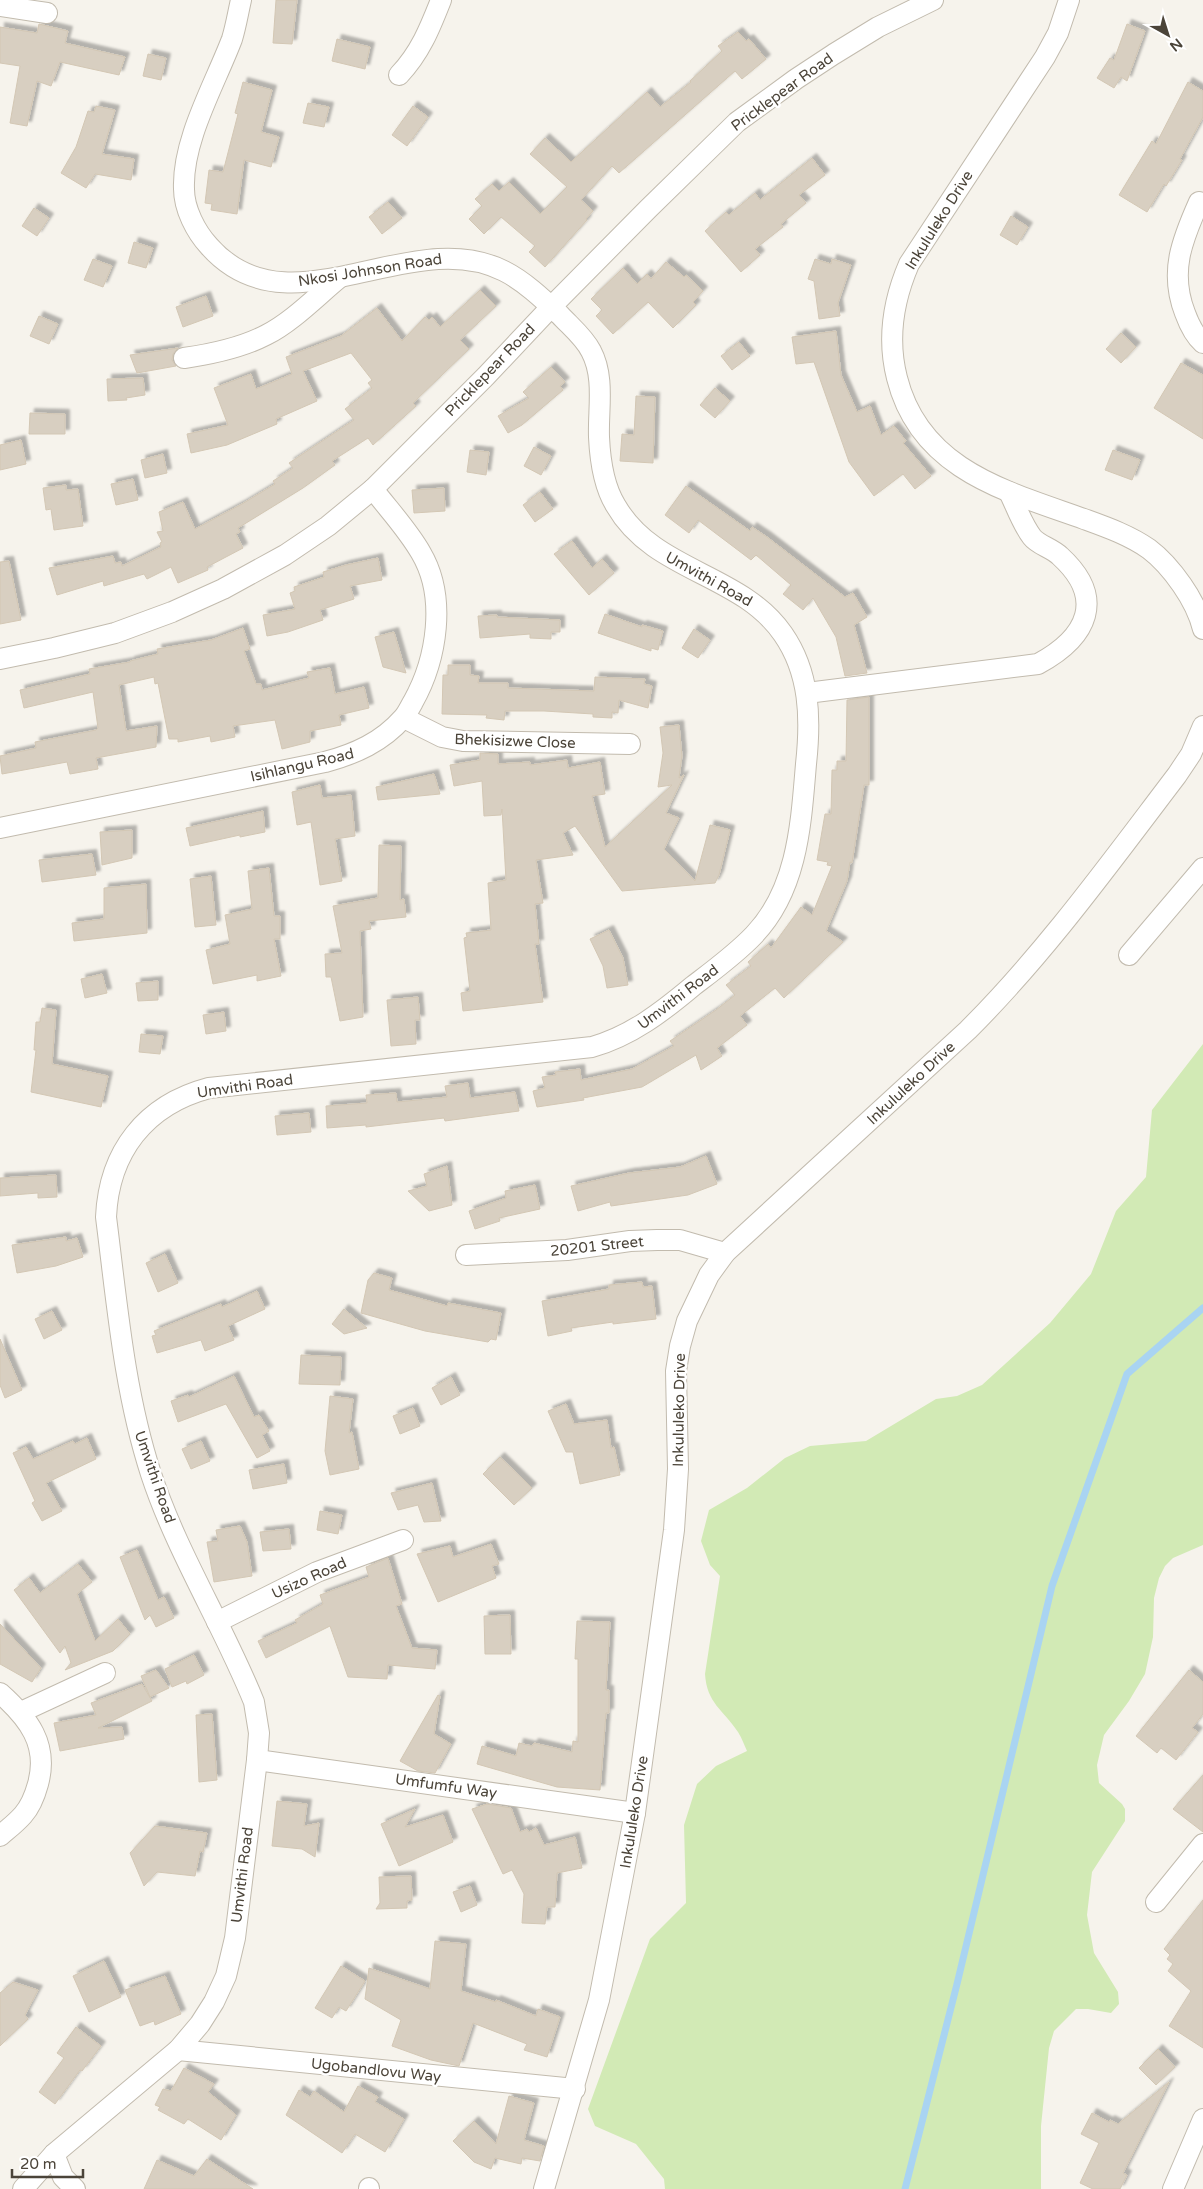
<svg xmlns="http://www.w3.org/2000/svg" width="1203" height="2189" viewBox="0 0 1203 2189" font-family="'Varela Round',sans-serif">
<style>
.green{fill:#d2eab5}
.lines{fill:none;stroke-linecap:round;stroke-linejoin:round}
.stream{stroke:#a9d4f2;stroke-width:7}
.building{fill:#d8cfc1;stroke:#d3c7b4;filter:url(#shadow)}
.street-casing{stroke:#c2bbae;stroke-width:22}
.street{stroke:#fff;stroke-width:20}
.labels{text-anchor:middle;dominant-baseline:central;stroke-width:5;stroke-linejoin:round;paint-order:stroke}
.street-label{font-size:15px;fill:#4b4439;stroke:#fff}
</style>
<defs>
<filter id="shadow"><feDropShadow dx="4.5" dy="-4.5" stdDeviation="1" flood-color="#0004"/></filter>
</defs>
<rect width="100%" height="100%" fill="#f6f3ec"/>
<path class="green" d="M1203,1044V1545L1173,1558L1165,1566L1159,1578L1154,1598L1153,1637L1145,1674L1129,1701L1104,1735L1097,1765L1099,1783L1122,1804L1125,1809V1821L1092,1872L1087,1915L1094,1953L1118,1992L1119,2004L1111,2013L1088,2009H1076L1054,2031L1049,2048L1041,2126V2189H665L664,2179L636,2144L595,2126L588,2109L650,1939L686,1903L684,1825L697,1784L716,1766L747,1751C744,1745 742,1738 738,1732C723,1709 707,1704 705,1674L720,1576L710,1565L701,1541L709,1510L747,1488L785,1458L810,1446L866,1441L936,1399L957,1396L982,1385L1050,1323L1091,1274L1116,1211L1146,1177L1152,1110Z"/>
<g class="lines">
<polyline class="stream" points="905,2189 957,1984 1052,1586 1127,1374 1203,1308"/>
</g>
<g class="building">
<polygon points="276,0 297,0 292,44 273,43"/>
<polygon points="39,24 68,31 65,43 125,57 119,75 60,62 51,86 37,81 27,126 10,123 20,66 0,63 0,27 37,33"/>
<polygon points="1127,24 1145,31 1127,81 1121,77 1114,88 1097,78 1110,58 1114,60"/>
<polygon points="738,32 746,41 749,39 766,59 742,79 735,71 619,173 612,166 581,200 593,211 586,219 587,220 545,267 529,252 535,246 501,217 484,234 469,219 482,206 475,199 492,184 499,191 509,182 540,214 567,187 530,154 545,138 571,162 647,92 660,107 691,82 690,81 722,51 718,46"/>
<polygon points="337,39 370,47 365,69 332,61"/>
<polygon points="148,54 166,58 161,80 143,76"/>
<polygon points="243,82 272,90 261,132 279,137 271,167 244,160 237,214 211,210 212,204 205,203 209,170 223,172 238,114 235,113"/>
<polygon points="1188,82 1203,91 1203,117 1180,159 1182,160 1166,186 1164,184 1147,212 1119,195 1152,141 1156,144"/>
<polygon points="308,103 329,107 324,127 303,123"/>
<polygon points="96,106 115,110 102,154 134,159 131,180 95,174 86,188 61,173 76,147 88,111 94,112"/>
<polygon points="413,106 428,117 407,146 392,135"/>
<polygon points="812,158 825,175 799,195 806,203 781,224 783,227 755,249 760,255 741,272 705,231 726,212 729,215 755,193 760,200"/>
<polygon points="388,202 402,218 382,234 369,217"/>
<polygon points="34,208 49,218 37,236 22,226"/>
<polygon points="1011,216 1028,227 1017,245 1000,235"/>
<polygon points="134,242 153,248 146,268 128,263"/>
<polygon points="93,259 112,266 103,287 84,280"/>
<polygon points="815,259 831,264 832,259 851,265 838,303 840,316 819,319 814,281 808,279"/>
<polygon points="666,262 684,277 686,275 703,291 693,302 696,305 673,328 648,302 613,334 596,316 602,310 591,299 623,268 637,284 647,274 651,279"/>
<polygon points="480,290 496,306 460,340 469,349 413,403 416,406 373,445 368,438 332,461 335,465 303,488 238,528 240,532 236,534 243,548 207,567 208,570 178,583 171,567 147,579 144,574 104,586 103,581 57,595 49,568 113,556 115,563 121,562 122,566 161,547 160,543 162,542 157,532 163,531 159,512 183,502 195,529 242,504 275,484 273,481 293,468 289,463 354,420 345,409 372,388 368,383 372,380 351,353 303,371 317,401 276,419 277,424 227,445 191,453 187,434 228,425 214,388 251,374 256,389 292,374 286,357 341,336 377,308 402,341 425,317 429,320 432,317 440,327"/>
<polygon points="206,296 213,316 183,327 176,307"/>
<polygon points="39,316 58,324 49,344 30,336"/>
<polygon points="836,331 841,375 857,412 870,406 881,435 894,426 906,441 903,443 931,476 915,489 903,474 874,496 849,462 814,362 796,364 792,337"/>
<polygon points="1121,333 1136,347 1121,363 1106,349"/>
<polygon points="739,342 750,356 732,370 721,356"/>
<polygon points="178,348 173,354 172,360 176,366 137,373 130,355"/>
<polygon points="1181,363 1203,375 1203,439 1154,408"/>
<polygon points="551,367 565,382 560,386 563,390 522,425 508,433 498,416 529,398 523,392"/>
<polygon points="143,378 145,395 126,398 127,400 108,401 107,379"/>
<polygon points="715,388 730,401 715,418 700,405"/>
<polygon points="636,396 655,397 653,463 620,461 622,434 634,435"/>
<polygon points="30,413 65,414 65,434 29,434"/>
<polygon points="21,440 26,464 0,470 0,445"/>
<polygon points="534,447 551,456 541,475 524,466"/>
<polygon points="470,450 489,452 486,475 467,472"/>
<polygon points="1113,450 1140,460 1132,480 1105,470"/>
<polygon points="163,454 167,473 145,478 141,460"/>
<polygon points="133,479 138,500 116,505 111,484"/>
<polygon points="66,485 66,490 78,489 83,526 54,530 51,509 46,510 43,488"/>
<polygon points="686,486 750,531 752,527 767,537 845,597 853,593 867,617 854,625 867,673 845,676 836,637 813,598 803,610 783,594 791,585 756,555 751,560 698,520 689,533 665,515"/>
<polygon points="444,488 445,511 414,513 412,490"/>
<polygon points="540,492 553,509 535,522 523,505"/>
<polygon points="572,541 592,568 602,559 614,573 589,595 554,554"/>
<polygon points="378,558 382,580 350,586 354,599 320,610 323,620 288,632 267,636 263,615 295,609 290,593 295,591 294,587 324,577 323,572 346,565"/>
<polygon points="9,561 21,620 0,624 0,562"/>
<polygon points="605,614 642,627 642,625 663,631 658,650 651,648 651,651 598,633"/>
<polygon points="497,615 497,617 560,620 560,632 551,632 551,639 530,638 530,634 480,638 478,616"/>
<polygon points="243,628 250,649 244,651 256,684 261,684 262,690 309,678 307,672 330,668 335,694 364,687 369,708 339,715 341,725 310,731 310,742 282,749 275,720 233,726 235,737 211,742 210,736 178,742 178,739 169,739 158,683 155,684 154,677 119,685 126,731 157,726 156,747 96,758 98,769 70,774 67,762 2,774 0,756 36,748 35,742 96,730 98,728 93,692 24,708 20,690 90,674 89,669 130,662 130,661 158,654 157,649 211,640"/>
<polygon points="694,629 710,640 698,658 682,648"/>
<polygon points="394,632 406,673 383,667 375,637"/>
<polygon points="448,665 470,665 470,675 479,676 478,683 508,683 508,688 594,691 595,677 645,679 644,684 652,686 648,708 619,700 618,713 612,712 612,718 593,717 593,714 544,711 505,711 504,720 486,718 487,715 442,714 443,675 448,675"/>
<polygon points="869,697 869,785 864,785 852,863 850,862 847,881 826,931 843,942 784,998 775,988 740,1016 747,1025 717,1048 722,1056 701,1070 696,1055 642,1087 583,1098 584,1100 537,1107 533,1091 545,1088 542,1077 556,1075 555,1072 580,1069 581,1080 632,1069 674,1046 670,1041 716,1010 735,995 726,985 751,966 748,962 768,944 771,948 801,907 812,915 832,866 827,865 828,862 817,860 825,814 831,814 832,770 837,770 837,761 846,761 847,700"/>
<polygon points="679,725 682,756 679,778 684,775 666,813 679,818 664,849 695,881 710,825 730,830 719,875 715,883 622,891 575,826 563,833 573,855 536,860 543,903 535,904 539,944 535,944 543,1002 463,1011 461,993 470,991 464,938 467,937 466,933 491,930 488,883 506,880 502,809 501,815 484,816 482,781 454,786 450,765 480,760 480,753 498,754 498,764 530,762 530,765 567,760 568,768 600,762 605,794 592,796 605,847 672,785 658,787 663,753 660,727"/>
<polygon points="434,774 440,794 378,800 376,787"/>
<polygon points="320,785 322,798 351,795 355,836 335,839 342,881 320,885 311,822 297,825 292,792"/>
<polygon points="263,811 265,832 240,837 240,835 190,846 186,828"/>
<polygon points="132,830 132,858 102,865 100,832"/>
<polygon points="379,845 401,846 400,900 404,899 406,917 369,921 371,929 360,931 363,1017 340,1021 331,977 326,977 325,954 342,953 333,906 378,898"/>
<polygon points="92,854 96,875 42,882 39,860"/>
<polygon points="269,868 274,916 280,916 280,939 274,939 281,976 257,981 257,975 213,984 206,950 230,944 225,915 252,909 248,871"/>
<polygon points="211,876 216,925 195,927 190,879"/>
<polygon points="146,884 147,933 74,941 72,923 104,919 104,888"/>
<polygon points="609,930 623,958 628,985 607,988 603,966 590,939"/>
<polygon points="102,974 107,993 85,998 81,979"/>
<polygon points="158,981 158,1000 138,1001 136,983"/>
<polygon points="418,997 420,1020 415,1020 416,1044 391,1046 387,1000"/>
<polygon points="42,1008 56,1010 52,1064 108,1076 101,1107 31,1092 36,1050 34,1050 36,1022 40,1022"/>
<polygon points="224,1012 226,1031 206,1034 203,1015"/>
<polygon points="141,1034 163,1036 160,1054 139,1052"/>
<polygon points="468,1083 470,1098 515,1092 519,1111 445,1121 444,1118 366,1127 366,1125 327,1128 326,1106 367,1103 366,1095 396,1093 397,1102 447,1097 445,1086"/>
<polygon points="309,1113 311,1132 277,1135 275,1116"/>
<polygon points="706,1156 717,1184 688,1195 611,1206 610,1202 578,1211 571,1186 629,1173 680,1167"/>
<polygon points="447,1166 452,1205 429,1211 408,1191 427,1186 424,1174"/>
<polygon points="56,1175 57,1197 38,1198 38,1193 0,1196 0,1178"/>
<polygon points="535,1185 540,1209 499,1218 500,1221 475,1229 469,1211 506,1198 505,1191"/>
<polygon points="66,1237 66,1241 77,1238 83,1257 56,1266 17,1273 12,1245"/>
<polygon points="165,1254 178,1283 158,1292 146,1263"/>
<polygon points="374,1273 392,1278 389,1290 447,1306 448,1303 501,1313 496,1340 491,1339 488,1342 425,1331 361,1313 368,1280"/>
<polygon points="642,1282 643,1287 652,1286 656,1319 613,1324 613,1322 571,1328 572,1331 548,1336 542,1301 609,1289 609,1285"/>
<polygon points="257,1291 265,1309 228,1326 234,1340 205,1351 201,1340 157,1353 152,1336 156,1335 154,1331 221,1304 222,1307"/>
<polygon points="344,1309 367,1328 344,1334 332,1324"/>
<polygon points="52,1311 62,1330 44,1339 35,1319"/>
<polygon points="0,1339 22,1390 5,1398 0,1385"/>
<polygon points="301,1355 341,1357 340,1385 299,1384"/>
<polygon points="234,1376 254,1417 259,1415 269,1431 262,1435 270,1451 257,1458 226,1404 178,1422 171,1401 188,1395 189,1397"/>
<polygon points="451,1377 460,1395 441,1405 432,1388"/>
<polygon points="330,1396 353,1399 349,1433 352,1432 359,1469 330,1475 325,1451"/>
<polygon points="566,1404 574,1424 607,1420 611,1448 614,1447 620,1475 580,1484 573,1452 566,1452 548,1411"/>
<polygon points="413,1408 420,1426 400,1434 393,1416"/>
<polygon points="87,1438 96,1459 46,1483 62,1511 42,1521 32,1503 35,1501 13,1453 26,1447 33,1459 73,1441 75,1444"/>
<polygon points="201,1441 210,1461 191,1469 182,1449"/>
<polygon points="500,1457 532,1488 514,1505 483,1474"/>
<polygon points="284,1464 287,1483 253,1489 249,1470"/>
<polygon points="432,1483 441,1521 424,1522 418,1505 398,1510 391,1493"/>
<polygon points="320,1511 342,1515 338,1534 317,1530"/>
<polygon points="240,1526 247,1542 252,1576 214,1582 207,1542 218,1541 216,1530"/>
<polygon points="289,1529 291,1549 263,1551 260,1532"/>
<polygon points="491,1544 499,1564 492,1566 496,1578 438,1602 417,1554 450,1546 453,1557"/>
<polygon points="137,1550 158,1600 164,1597 174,1618 156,1627 150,1615 145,1620 120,1557"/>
<polygon points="388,1558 402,1604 396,1606 412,1648 437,1650 435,1669 388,1665 387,1679 348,1677 330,1626 266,1658 258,1641 297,1623 295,1620 323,1604 320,1595 369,1577 366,1567"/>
<polygon points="78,1564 92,1582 77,1594 95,1641 118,1619 130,1634 113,1651 65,1670 71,1663 65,1646 60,1653 14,1590 29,1578 40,1593"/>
<polygon points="510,1615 511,1654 485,1654 484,1616"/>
<polygon points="577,1621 610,1622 606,1690 609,1690 609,1713 606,1713 600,1790 557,1787 477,1764 482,1746 516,1756 519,1743 532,1746 534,1743 572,1752 573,1741 578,1742 578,1659 575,1659"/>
<polygon points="0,1624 41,1668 32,1682 0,1664"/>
<polygon points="194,1655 204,1675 187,1684 186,1681 172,1687 165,1669"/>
<polygon points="156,1670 169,1688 150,1697 141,1676"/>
<polygon points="1189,1670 1203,1682 1203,1714 1192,1728 1198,1732 1176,1760 1161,1748 1157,1753 1136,1736"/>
<polygon points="142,1684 152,1701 98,1728 122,1727 124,1739 60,1751 54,1723 96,1715 91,1703"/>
<polygon points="438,1695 440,1696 434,1734 451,1744 435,1773 418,1771 400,1761"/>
<polygon points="212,1714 217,1780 199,1782 196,1715"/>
<polygon points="1203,1775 1203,1832 1173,1809"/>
<polygon points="277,1801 307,1804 304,1826 319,1823 315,1857 302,1849 272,1846"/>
<polygon points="487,1804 511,1808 520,1832 527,1829 529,1832 536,1828 544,1845 575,1837 582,1868 557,1873 555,1907 547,1907 545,1924 522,1923 524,1894 512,1870 503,1874 472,1809"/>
<polygon points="415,1809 405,1827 443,1815 453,1842 399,1866 381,1824"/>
<polygon points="155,1826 207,1833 203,1852 200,1851 195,1876 157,1872 144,1886 130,1853"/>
<polygon points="411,1876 412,1900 407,1901 407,1908 376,1909 380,1903 379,1877"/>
<polygon points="470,1886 477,1905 461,1912 453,1892"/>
<polygon points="1203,1900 1203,2048 1169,2026 1191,1991 1168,1971 1173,1964 1167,1959 1170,1955 1164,1949"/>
<polygon points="435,1941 466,1944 461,1991 496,2002 496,2000 536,2016 538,2009 560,2017 547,2057 524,2050 527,2044 473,2023 459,2066 431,2060 392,2046 401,2020 365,1999 369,1968 430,1989"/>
<polygon points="104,1961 121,1997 89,2012 73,1976"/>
<polygon points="341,1966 365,1981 346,2011 339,2007 332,2018 315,2008"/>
<polygon points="165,1976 181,2014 155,2025 154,2021 140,2026 125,1990"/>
<polygon points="13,1982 38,1990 25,2015 28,2019 0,2046 0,1993"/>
<polygon points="76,2027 101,2046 82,2071 80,2070 55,2104 39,2092 64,2058 57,2053"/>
<polygon points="1158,2049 1175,2067 1156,2085 1139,2068"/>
<polygon points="184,2068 214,2084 208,2092 236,2115 221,2140 188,2119 184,2124 158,2110 160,2107 155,2105 163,2089 171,2091"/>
<polygon points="1169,2082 1123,2173 1127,2175 1120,2189 1093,2189 1080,2183 1099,2143 1081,2134 1092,2113 1109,2122 1110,2120 1118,2124"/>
<polygon points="358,2086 378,2097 375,2102 404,2119 385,2152 355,2134 342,2153 286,2115 299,2090 310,2097 314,2091 344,2112"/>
<polygon points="509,2096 534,2103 524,2140 544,2146 540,2161 522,2158 521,2164 495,2158 491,2169 474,2162 453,2141 474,2121 496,2144"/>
<polygon points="207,2159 253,2189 144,2189 157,2160 194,2176"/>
</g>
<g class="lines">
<defs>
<g id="street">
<path d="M1069,0L1058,33L1045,57L909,264C893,301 887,339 897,378C920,470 1006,491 1084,519C1106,527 1129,535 1149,549C1161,558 1173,572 1182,585C1191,598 1199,613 1203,629"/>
<polyline points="0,6 47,13"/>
<path d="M399,75C420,53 430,28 441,0"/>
<path d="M1199,202C1182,240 1169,272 1185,313C1189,324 1194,335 1203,343"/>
<path d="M184,358C212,354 241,348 266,335C292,322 317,296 339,278"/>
<polyline points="0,659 54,648 115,633 172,612 223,589 285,555 328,526 373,489 486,376 551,307 648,209 737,122 796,79 834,54 878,27 933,0"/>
<path d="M807,693L1038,664C1088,637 1106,598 1060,556C1052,548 1038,545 1032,537C1022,524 1016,506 1009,492"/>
<polyline points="404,718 442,737 463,741 630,744"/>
<path d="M0,828L325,762C355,754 382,742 403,718C407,714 410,707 413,702C437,659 447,597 421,553C408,530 389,510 373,489"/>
<polyline points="1129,955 1203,868"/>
<polyline points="466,1255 567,1250 630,1241 657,1240 680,1240 725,1253"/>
<polyline points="217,1622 317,1572 403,1540"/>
<path d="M0,1693C28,1718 49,1744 38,1784C35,1795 31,1806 23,1815C16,1823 8,1829 0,1836"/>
<polyline points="21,1712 105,1673"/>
<polyline points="257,1760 635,1813"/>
<polyline points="1156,1902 1203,1844"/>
<polyline points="178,2050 575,2089"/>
<polyline points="54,2154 63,2177 75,2189"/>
<path d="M23,2189L54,2154L178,2050L200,2024L214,2002L226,1976L235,1938L257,1760L259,1733L254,1702C223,1625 177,1553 151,1474C124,1391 117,1303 106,1217C109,1152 145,1105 209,1088L592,1047C631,1036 662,1012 693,986C714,970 736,954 754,935C798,889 801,823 806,764C811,718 810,673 783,634C741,573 654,572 616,506C604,487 600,459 599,437C598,409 605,377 591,351C584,337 570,326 560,315C543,299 524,281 504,271C410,223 289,337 209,246C196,232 184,209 184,189C182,140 215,84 232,39C236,26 238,13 241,0"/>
<polyline points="369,2189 369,2188"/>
<path d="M544,2189L599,2000L635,1813L674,1530L678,1469L676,1371L680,1346L687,1321L709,1275L725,1253L968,1030C1046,952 1110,863 1177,775L1191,754L1203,726"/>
<polyline points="1173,2189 1203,2119"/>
</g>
</defs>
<use href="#street" class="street-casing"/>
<use href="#street" class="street"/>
</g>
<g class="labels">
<g class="street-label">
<text transform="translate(782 92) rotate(-36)">Pricklepear Road</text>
<text transform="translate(939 220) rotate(-58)">Inkululeko Drive</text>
<text transform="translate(370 270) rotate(-9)">Nkosi Johnson Road</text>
<text transform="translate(490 370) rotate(-46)">Pricklepear Road</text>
<text transform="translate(709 579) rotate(29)">Umvithi Road</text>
<text transform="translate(515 741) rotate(2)">Bhekisizwe Close</text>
<text transform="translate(302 765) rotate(-13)">Isihlangu Road</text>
<text transform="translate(678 997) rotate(-37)">Umvithi Road</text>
<text transform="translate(911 1083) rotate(-43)">Inkululeko Drive</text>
<text transform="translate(245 1086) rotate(-8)">Umvithi Road</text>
<text transform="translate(597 1246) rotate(-6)">20201 Street</text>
<text transform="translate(679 1410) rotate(-89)">Inkululeko Drive</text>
<text transform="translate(155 1477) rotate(71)">Umvithi Road</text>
<text transform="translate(309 1578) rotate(-24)">Usizo Road</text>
<text transform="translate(446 1786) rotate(8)">Umfumfu Way</text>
<text transform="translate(634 1812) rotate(-81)">Inkululeko Drive</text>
<text transform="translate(242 1875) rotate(-83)">Umvithi Road</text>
<text transform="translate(376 2070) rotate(6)">Ugobandlovu Way</text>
</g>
</g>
<g transform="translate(1168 35) rotate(141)" stroke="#ffffff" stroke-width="4" paint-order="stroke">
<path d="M0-4L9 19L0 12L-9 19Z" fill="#4b4439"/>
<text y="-8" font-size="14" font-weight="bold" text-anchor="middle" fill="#4b4439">N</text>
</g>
<path d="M12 2169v8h71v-8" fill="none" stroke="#4b4439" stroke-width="2.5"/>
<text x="20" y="2169" font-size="15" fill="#4b4439" stroke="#ffffff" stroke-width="4" paint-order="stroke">20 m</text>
</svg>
